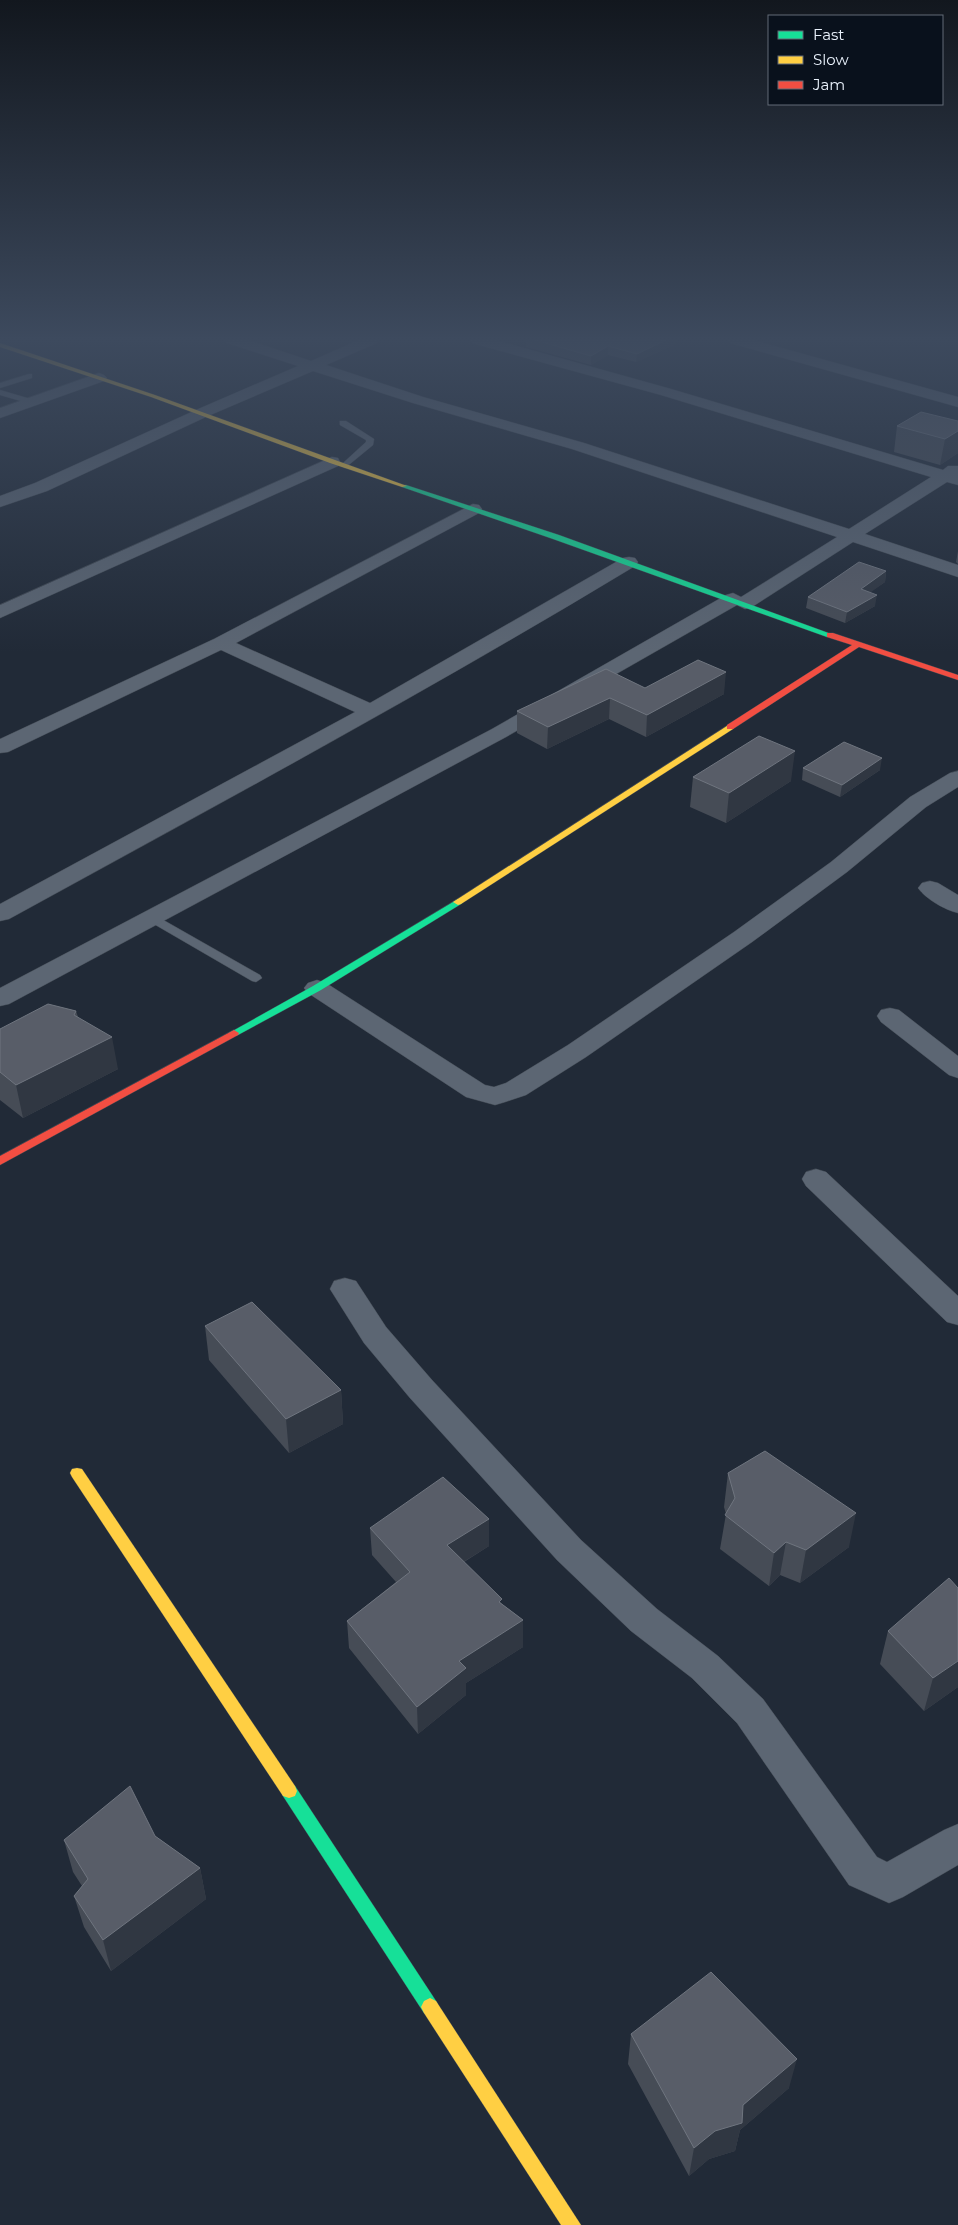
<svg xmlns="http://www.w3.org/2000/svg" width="958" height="2225" viewBox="0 0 958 2225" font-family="Montserrat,sans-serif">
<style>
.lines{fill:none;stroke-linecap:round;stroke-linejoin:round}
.lane-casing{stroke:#3f4751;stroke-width:1}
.street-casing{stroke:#3f4751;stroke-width:1}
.fast-casing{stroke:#3f4751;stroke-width:1}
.slow-casing{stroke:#3f4751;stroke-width:1}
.jam-casing{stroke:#3f4751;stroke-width:1}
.lane{fill:#5c6673;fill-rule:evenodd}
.street{fill:#5c6673;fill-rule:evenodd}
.fast{fill:#16e098;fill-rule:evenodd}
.slow{fill:#ffcf43;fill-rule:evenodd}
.jam{fill:#f24e42;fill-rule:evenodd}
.wall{fill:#464c56}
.shaded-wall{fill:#303742}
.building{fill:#585d68;stroke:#6f757f}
</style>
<rect width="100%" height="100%" fill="#212a37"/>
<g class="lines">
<defs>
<g id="lane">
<polygon points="29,374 32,374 32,378 0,388 0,383"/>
<polygon points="0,390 34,400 35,402 31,404 0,395"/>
<polygon points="340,421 346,421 374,439 373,445 345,468 341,466 342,464 366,442 366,440 340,425"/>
<polygon points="151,913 260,975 262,978 256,982 252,981 147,920 145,917 147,914"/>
</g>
<g id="street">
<polygon points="225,340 248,340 311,361 359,340 379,340 377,343 326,365 423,397 584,443 849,529 931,477 661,395 472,343 470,340 495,340 671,389 943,470 948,466 958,466 958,485 947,482 865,534 958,565 958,577 853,542 752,607 745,609 737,605 506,737 9,1004 0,1006 0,988 492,729 726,595 733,593 741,597 837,537 572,449 413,403 313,371 208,416 47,491 0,507 0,496 35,483 196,410 298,366 227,343"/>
<polygon points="728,340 753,340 958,397 958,407 730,343"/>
<polygon points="99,373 104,375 107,378 104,381 0,418 0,408"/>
<polygon points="332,457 338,458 340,462 338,466 0,618 0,605"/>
<path d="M473,504L479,505L482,509L479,513L236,643L370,703L623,558L629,557L635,558L638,562L635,566C430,690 219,804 9,919L0,921V904L355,712L221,650L8,752L0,753V739L214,639Z"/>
<polygon points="958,771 958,787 926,807 847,872 752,942 586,1057 526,1095 505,1102 495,1105 466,1097 308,993 304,988 308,983 317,980 326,983 485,1085 494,1087 506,1083 568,1045 734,932 831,862 910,797 950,773"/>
<path d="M930,881L938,883L958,895V913C945,910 926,899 918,888L922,883Z"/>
<polygon points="890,1008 899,1010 958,1056 958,1078 949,1075 881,1022 877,1016 881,1010"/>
<polygon points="816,1169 826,1172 958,1296 958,1325 947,1322 806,1186 802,1179 806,1172"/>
<polygon points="345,1278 356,1281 386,1327 432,1380 581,1540 657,1609 718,1656 763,1699 877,1857 887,1862 944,1830 958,1824 958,1865 903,1897 889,1903 849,1885 737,1723 692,1678 631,1631 557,1560 410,1398 364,1343 330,1289 334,1281"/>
</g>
<g id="fast">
<polygon points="402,485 406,485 559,535 834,635 827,637 553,539 402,487"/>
<polygon points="458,899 463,902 461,904 321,990 238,1035 234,1036 229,1033 313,986"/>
<polygon points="289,1784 295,1786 436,2001 439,2007 436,2013 430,2016 424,2013 283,1796 281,1791 283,1786"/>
</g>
<g id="slow">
<polygon points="0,343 155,395 407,486 402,487 330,463 151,397 0,347"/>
<polygon points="730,724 734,727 733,729 461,904 458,905 453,902"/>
<polygon points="77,1468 82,1469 295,1786 297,1791 295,1796 289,1798 283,1796 72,1477 70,1473 72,1469"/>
<polygon points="430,1998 436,2001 581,2225 561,2225 424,2013 421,2007 424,2001"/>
</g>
<g id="jam">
<polygon points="827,633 833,633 958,675 958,680 859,647 733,729 727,729 727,725 852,645 827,637"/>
<polygon points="234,1030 239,1033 238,1035 0,1165 0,1156"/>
</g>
</defs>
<use href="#lane" class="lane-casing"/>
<use href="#street" class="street-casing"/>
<use href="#fast" class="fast-casing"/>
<use href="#slow" class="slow-casing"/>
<use href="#jam" class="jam-casing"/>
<use href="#lane" class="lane"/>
<use href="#street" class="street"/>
<use href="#fast" class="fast"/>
<use href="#slow" class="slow"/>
<use href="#jam" class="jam"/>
</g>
<g class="wall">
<polygon points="526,340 675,340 674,345 636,362 608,355 591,365 526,347"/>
<polygon points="958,421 958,453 940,465 894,452 897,426"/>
<polygon points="958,551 958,564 956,562"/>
<polygon points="886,571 885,582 870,592 875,606 845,623 806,608 808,597"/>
<polygon points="645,688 724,694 646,737 609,719 547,749 517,733 517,711"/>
<polygon points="803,768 880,770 840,797 802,780"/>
<polygon points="693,777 791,781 726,823 690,807"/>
<polygon points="76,1011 78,1017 118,1069 23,1118 0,1100 0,1029"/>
<polygon points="205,1326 341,1390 343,1424 289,1453 209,1360"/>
<polygon points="728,1473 849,1547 800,1583 780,1575 769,1586 720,1549 726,1514 724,1507"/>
<polygon points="370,1528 489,1546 464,1562 502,1604 523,1620 523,1647 466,1683 466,1695 418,1734 349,1648 347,1621 396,1582 372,1555"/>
<polygon points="888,1631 958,1687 924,1711 880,1664"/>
<polygon points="155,1836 200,1868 206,1899 111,1971 84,1927 74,1896 82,1886 73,1872 64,1840"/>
<polygon points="631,2034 789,2088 740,2130 735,2151 709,2159 689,2176 628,2064"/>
</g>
<g class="shaded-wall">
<polygon points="666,340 675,340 674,345 636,362 637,354"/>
<polygon points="608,346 608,355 591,365 591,356"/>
<polygon points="958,431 958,453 940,465 945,439"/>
<polygon points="886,571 885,582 860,600 861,589"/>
<polygon points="877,595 875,606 845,623 847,612"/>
<polygon points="726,672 724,694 646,737 647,715"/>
<polygon points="610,698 609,719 547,749 548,727"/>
<polygon points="795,751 791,781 726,823 729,793"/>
<polygon points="882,758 880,770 840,797 842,785"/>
<polygon points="112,1037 118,1069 23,1118 16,1085"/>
<polygon points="341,1390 343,1424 289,1453 286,1419"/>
<polygon points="856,1513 849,1547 800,1583 806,1550"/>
<polygon points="489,1519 489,1546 447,1572 447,1545"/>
<polygon points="786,1542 780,1575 769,1586 774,1553"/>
<polygon points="523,1620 523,1647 466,1683 466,1695 418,1734 417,1707 459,1661"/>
<polygon points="958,1661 958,1687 924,1711 933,1678"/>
<polygon points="200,1868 206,1899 111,1971 103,1940"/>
<polygon points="797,2059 789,2088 740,2130 735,2151 709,2159 689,2176 694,2148"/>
</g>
<g class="building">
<polygon points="535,340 666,340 637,354 608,346 591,356"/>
<polygon points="921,412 958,421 958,431 945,439 897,426"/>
<polygon points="859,562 886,571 861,589 877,595 847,612 808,597"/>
<polygon points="698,660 726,672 647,715 610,698 548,727 517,711 606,669 645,688"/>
<polygon points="759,736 795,751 729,793 693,777"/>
<polygon points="844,742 882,758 842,785 803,768"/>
<polygon points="48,1004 76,1011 74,1015 112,1037 16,1085 0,1072 0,1029"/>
<polygon points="252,1302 341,1390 286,1419 205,1326"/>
<polygon points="765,1451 856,1513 806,1550 786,1542 774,1553 725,1515 735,1498 728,1473"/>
<polygon points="443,1477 489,1519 447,1545 502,1599 499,1602 523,1620 459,1661 466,1668 417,1707 347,1621 410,1572 370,1528"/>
<polygon points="949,1578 958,1588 958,1661 933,1678 888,1631"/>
<polygon points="130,1786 155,1836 200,1868 103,1940 74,1896 88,1879 64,1840"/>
<polygon points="711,1972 797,2059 743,2105 742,2123 715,2131 694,2148 631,2034"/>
</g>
<linearGradient id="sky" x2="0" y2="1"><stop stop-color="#12171e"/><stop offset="0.52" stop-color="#3d4a5e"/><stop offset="1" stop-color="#3d4a5e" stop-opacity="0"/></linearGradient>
<rect width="958" height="652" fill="url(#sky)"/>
<rect x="768" y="15" width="175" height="90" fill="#09111c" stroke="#636b76"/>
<rect x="778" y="31" width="25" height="8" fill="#16e098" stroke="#636b76"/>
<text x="813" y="40" font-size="15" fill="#eaf2fc">Fast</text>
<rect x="778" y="56" width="25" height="8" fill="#ffcf43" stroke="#636b76"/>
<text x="813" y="65" font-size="15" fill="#eaf2fc">Slow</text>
<rect x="778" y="81" width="25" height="8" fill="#f24e42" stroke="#636b76"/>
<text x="813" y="90" font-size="15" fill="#eaf2fc">Jam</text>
</svg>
